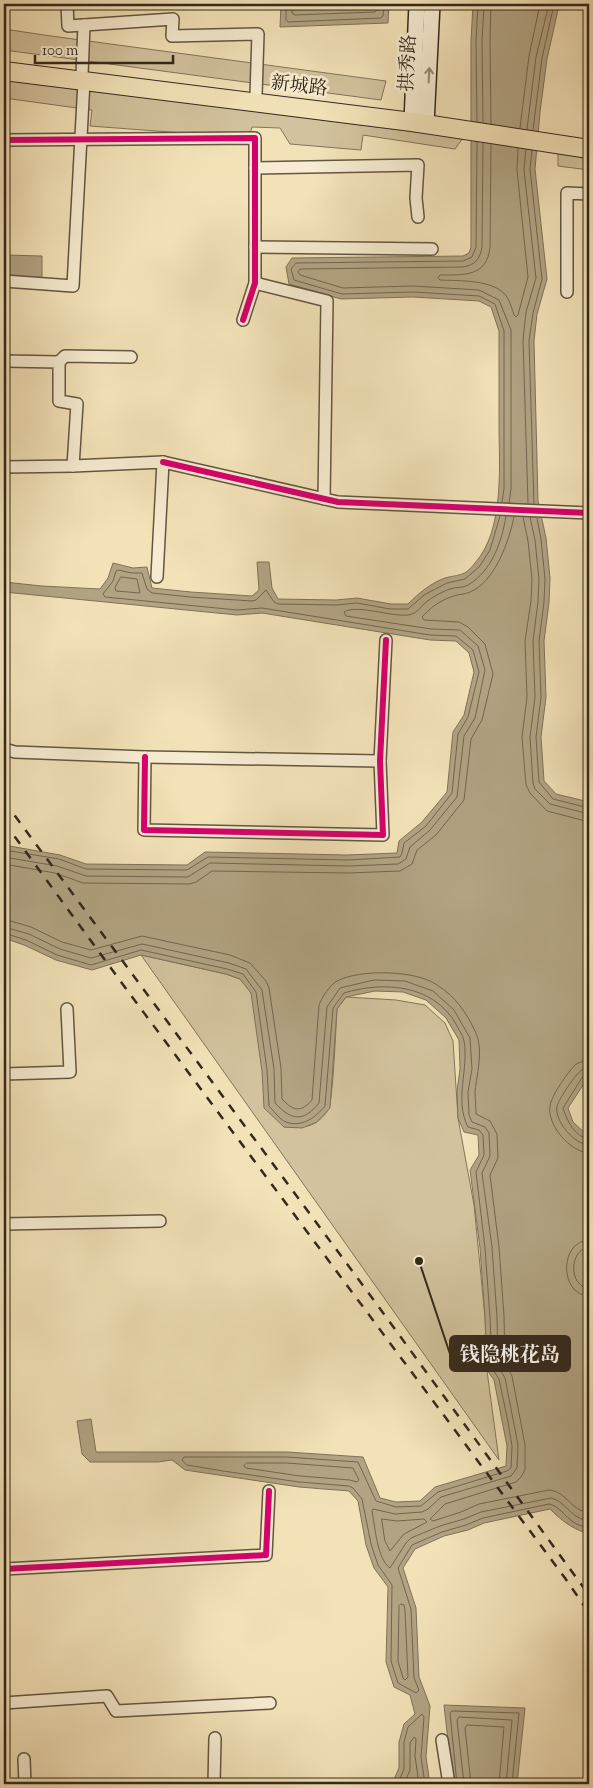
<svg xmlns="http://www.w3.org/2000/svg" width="593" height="1788" viewBox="0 0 593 1788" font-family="'Sorts Mill Goudy','Noto Serif SC',serif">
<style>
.green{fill:#d2c29d;stroke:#82755c}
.water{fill:#b2a383;stroke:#7f7259}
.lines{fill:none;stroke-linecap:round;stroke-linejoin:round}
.shore{stroke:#72664f;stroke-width:1}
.minor-casing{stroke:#635642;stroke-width:14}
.secondary-casing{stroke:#33281b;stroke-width:18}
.primary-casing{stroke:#33281b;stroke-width:20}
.minor{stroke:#f7ecd1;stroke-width:11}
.secondary{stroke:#f7ecd1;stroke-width:15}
.primary{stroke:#f3e2b8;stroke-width:18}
.rail{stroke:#33281b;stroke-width:2.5;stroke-dasharray:9 9;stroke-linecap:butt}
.cycleway-casing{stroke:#f7ecd1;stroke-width:9}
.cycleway{stroke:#d6006c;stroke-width:6}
.oneway{stroke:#958a76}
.labels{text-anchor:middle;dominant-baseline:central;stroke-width:5;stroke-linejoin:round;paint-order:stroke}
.street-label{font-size:19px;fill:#33281b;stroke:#f7ecd1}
.leader{fill:none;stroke:#33281b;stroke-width:2}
.callout-dot{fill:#33281b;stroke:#f7ecd1;stroke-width:2}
.callout{fill:#33281b;stroke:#33281b;stroke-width:2}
.callout-label{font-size:20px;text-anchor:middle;font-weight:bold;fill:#fff}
</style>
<rect width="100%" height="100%" fill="#f3e2b8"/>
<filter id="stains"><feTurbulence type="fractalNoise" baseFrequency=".004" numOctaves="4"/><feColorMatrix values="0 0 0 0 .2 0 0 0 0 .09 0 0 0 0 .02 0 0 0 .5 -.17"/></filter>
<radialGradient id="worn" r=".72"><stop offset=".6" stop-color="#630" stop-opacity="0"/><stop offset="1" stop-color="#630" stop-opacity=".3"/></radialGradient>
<g class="green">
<polygon points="4,29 51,36 386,81 381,100 4,50"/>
<polygon points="4,79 463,138 455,149 363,135 361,150 290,144 280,128 252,127 249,138 90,126 92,110 4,98"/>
<polygon points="558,150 589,155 589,170 558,166"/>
<path d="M141,955L226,974L240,979L251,992L284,1127C304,1128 316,1128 328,1110C333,1104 336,1023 337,1009L346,997L396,1000L425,1005L445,1023L453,1041L458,1118L474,1205L485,1317L487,1371L499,1460Z"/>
</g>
<g class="water">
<polygon points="281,4 389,4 388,23 280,27"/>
<path d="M473,4H563L558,10L547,59L540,112L535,169L547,279L537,314L534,341L538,501L546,538L550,578L549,602L544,641L546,697L541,737L544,781L556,794L585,801L589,805V1076L568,1108L573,1122L589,1137V1232L586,1273L589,1282V1530L586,1533C571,1528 561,1520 550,1509L484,1523L468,1530L444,1536L415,1549L403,1568L416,1608L419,1677L430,1706L426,1757L430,1784H392L399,1768V1742L404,1724L415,1714L410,1695L394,1687L386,1662L388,1587L374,1568L366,1545L358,1501L349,1491L299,1487L185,1470L172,1460L158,1462H90L82,1454L77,1421L91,1419L96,1452H287L363,1457L380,1498L396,1502L420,1501L435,1487L506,1466L507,1446L494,1380L487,1370L485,1317L480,1248L470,1170L479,1155L478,1135L464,1132L458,1118L457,1091L460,1069L459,1040L446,1018L426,1000L403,992L375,991L346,997L337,1009L330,1108L317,1122L302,1128L284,1127L264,1108L262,1071L251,993L240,979L226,974L141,955L92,970L56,960L24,945L4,938V845L60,855L86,864L187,865L205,852L347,855L397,853L399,841L422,822L447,792L453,732L464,715L474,672L469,653L456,641L430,640L262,613L237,615L4,592V582L42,586L100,589L108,578L113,563L133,568L147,567L152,588L191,592L252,596L259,590L257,562H269L272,588L278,599L336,600L357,598L391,604H408C419,593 431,583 445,578C460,574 464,577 475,563C505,529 499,465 499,423C499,392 499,361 499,331L491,307L479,301L413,297L341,299L289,284L286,267L292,258L463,256L469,253L471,247V41Z"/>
<polygon points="4,255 42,256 42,284 4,288"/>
<polygon points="444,1705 525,1708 517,1784 453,1784"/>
</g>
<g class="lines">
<g class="shore">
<polyline points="286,4 286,20 288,22 381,18 383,16 384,4"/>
<polyline points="292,4 292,13 295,15 375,12 377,10 377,4"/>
<polyline points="300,4 303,7 370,4"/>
<polyline points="477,122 476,41 478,4"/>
<polyline points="483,123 482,41 484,4"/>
<polyline points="491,124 490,41 491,4"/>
<polyline points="520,128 529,56 540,4"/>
<polyline points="527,129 536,57 549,4"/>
<polyline points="533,130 542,58 553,9 556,4"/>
<polyline points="477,142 476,247 472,257 463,261 296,263 291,269 294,280 342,294 413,292 479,296 495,304 504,331 504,489 502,502"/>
<path d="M483,143L482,247C480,259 475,265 463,267L300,269L298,272L300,275L343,288L413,286L479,290L499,300L511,330V489L509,503"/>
<path d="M491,144L490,247C487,277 464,275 440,275L438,278L440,280C459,281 495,279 507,297C510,302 512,309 514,315L516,317L518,315L528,277L517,170L518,148"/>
<polyline points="526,149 524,170 536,278 526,312 523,340 528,503"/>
<polyline points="532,150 530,169 542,279 533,313 529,341 534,504"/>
<polyline points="523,517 528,541 532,579 531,601 525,641 527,697 522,737 526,785 530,793 547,811 589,822"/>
<polyline points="530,517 535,540 539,579 538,602 533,641 535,697 530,737 533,783 535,789 550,804 589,814"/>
<polyline points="537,518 541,539 545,579 544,602 539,641 541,697 536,737 539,782 553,799 589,808"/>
<polygon points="121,577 137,579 140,593 116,591 115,588"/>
<polyline points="4,850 59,859 86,869 187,870 208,857 348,860 400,857 402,853 404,843 426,826 452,793 458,734 468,717 479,672 473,650 456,636 430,635 262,608 237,610 105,597 103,594 113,581 116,571 118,570 132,573 142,573 147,589 152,593 190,597 252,601 256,600 266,590 274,602 278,604 336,605 357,603 390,609 408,609 424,595 447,583 465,579 479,567 490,550 500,516"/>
<path d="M4,857L57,866L86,876L188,877L210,863L348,866L398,864L406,859L410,847L430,830L457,797L464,736L475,718L485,670L478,646L460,630L431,629L346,616L344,612C357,604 391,617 408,615C418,614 422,604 429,600C435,596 443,591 450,589C456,587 463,588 468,585C492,571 502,541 506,516"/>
<path d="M4,864L55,873L83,883L189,884L196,882L212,871L348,873L400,871L412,864L417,850L436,835L464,800L471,739L482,720L493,674L485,644L468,627L459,622L424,620L422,617C430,608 439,601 451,597C457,594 464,595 470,592C495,582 509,541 514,517"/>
<path d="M4,919L31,927L62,942L91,950L142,936L230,955L250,963L266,981L269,988L281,1068L282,1099C293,1111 301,1113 312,1100L319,1005C322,997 330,985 337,981C360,969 416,970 437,985C455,996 466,1012 475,1031C484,1048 477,1074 475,1091C475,1098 476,1107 476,1114L490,1121L497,1134L498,1158L490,1175L499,1247L504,1316L505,1363L512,1376L525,1445V1470L521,1477L516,1482L445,1504L430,1519L433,1521L461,1512L479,1504L549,1490C566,1491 573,1513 589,1512"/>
<path d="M4,927L29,934L60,949L91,958L142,944L229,963L246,969L262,990L274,1069L275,1103C291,1120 303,1123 319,1103L327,1007L340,988L374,980L405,981L433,991L454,1010L470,1038L472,1069L468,1092L469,1115L472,1122L485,1127L489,1133L490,1156L482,1173L492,1247L497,1317L498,1366L505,1378L518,1445L517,1468L511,1476L441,1497L428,1509L422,1512L395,1514L373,1509L372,1511C375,1526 377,1559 390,1568L406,1543L411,1538L440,1526L464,1519L481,1512L551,1498C566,1501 572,1521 589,1520"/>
<path d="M4,933L26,940L57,955L91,965L141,950L227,969L243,974L256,992L267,1070L269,1106C273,1110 280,1120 286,1122C302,1128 316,1117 325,1106L333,1008L344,993C383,981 433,984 456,1024C458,1029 463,1035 464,1041C469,1069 454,1100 468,1127L479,1130L483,1135L484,1155L476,1172L485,1248L490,1317L492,1368L499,1379L508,1422L512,1446L511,1468L507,1471L438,1492L421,1506L396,1507L376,1501L358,1462L287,1457H184L182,1460L187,1465L223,1471L299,1482L349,1486L353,1488L362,1499L371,1544L378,1565L392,1585L391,1661L398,1683L416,1693L419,1690L414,1678L411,1609L398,1568L412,1545L442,1532L466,1525L483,1518L549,1504C564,1507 570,1529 589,1526"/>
<path d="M589,1060C584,1061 579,1062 575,1065C568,1072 551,1096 550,1106C547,1125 570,1152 589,1153"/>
<path d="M589,1068C586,1068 585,1068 582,1070C576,1073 559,1099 557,1106C554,1121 575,1145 589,1145"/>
<path d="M589,1074L583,1076L563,1108C567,1121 575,1137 589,1139"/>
<path d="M589,1240C559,1241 559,1295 589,1296"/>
<path d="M589,1247C569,1249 568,1287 589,1288"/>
<polygon points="247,1463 287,1463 353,1468 359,1480 357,1482 350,1480 300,1476 246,1468 244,1466"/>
<polygon points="382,1519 397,1521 424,1519 427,1522 404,1534 390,1551 385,1541"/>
<polygon points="401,1604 404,1605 405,1611 408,1677 405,1680 403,1678 398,1661 399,1606"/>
<polyline points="398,1784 404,1769 404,1742 408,1727 422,1714 424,1717 421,1757 425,1784"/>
<polyline points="404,1784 410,1770 410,1743 414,1737 416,1739 415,1756 419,1784"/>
<polyline points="457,1784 450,1713 452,1711 519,1713 512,1784"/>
<polyline points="464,1784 457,1720 459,1717 512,1720 506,1784"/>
<polyline points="471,1784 465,1728 467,1725 504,1727 499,1784"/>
</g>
<defs>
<g id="minor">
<polyline points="67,4 68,26 84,25"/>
<polyline points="82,74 84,25 173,19 172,36 258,34 256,95"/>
<polyline points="4,140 255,138 255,283 243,320"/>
<polyline points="255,168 418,165 416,198 418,217"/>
<polyline points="255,247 432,249"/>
<polyline points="4,281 73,286 84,81"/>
<polyline points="255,283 327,301 324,499"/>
<polyline points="567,292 567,193 589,194"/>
<polyline points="4,361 59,362 59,401 77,404 73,466"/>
<polyline points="59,362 65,356 131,357"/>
<polyline points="163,462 338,502 589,513"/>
<polyline points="4,467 73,466 163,462 157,577"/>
<polyline points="4,749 15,752 145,757 380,761"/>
<polyline points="145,757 144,830 383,835 380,761 386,640"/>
<polyline points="4,1074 70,1072 67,1009"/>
<polyline points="4,1224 160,1221"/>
<polyline points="4,1569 266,1555 269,1491"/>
<polyline points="4,1703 107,1696 116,1711 270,1703"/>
<polyline points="442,1740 449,1784"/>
<polyline points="24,1759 25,1784"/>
<polyline points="214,1784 215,1738"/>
</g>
<g id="secondary">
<polyline points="412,122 417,4"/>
<polyline points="426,124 432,4"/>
</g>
<polyline id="primary" points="4,71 412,122 589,149"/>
</defs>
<use href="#minor" class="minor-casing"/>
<use href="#secondary" class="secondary-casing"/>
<use href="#primary" class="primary-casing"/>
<use href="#minor" class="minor"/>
<use href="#secondary" class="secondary"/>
<use href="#primary" class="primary"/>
<g class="rail">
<polyline points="4,801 370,1295 589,1595"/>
<polyline points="4,822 124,986 565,1578 589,1613"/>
</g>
<defs>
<g id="cycleway">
<polyline points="4,140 255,138 255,283 243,320"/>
<polyline points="163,462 338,502 589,513"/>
<polyline points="145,757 144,830 383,835 380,761 386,640"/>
<polyline points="4,1569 266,1555 269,1491"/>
</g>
</defs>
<use href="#cycleway" class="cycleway-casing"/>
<use href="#cycleway" class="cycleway"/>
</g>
<defs><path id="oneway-shaft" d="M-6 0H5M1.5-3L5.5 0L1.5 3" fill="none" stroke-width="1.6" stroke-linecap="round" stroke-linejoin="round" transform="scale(1.25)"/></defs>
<use class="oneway" href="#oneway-shaft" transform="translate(429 75) rotate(-87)"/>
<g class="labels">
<g class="street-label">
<text transform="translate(409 63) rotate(-87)">拱秀路</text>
<text transform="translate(299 87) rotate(7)">新城路</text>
</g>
</g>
<path class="leader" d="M419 1261L450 1354"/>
<circle class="callout-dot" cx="419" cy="1261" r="5"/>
<rect class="callout" x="450" y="1336" width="120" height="35" rx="5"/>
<g class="callout-label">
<text x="510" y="1361">钱隐桃花岛</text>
</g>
<rect width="593" height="1788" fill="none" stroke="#f3e2b8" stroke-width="20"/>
<rect x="5" y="5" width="583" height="1778" fill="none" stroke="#33281b" stroke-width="2.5"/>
<rect x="10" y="10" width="573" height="1768" fill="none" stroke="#33281b"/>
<path d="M35 55v8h138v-8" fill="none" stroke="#33281b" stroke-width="2.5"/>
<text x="42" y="55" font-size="15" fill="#33281b" stroke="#f7ecd1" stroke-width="4" paint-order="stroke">100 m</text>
<rect width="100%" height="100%" filter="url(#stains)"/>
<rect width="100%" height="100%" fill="url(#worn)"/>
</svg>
